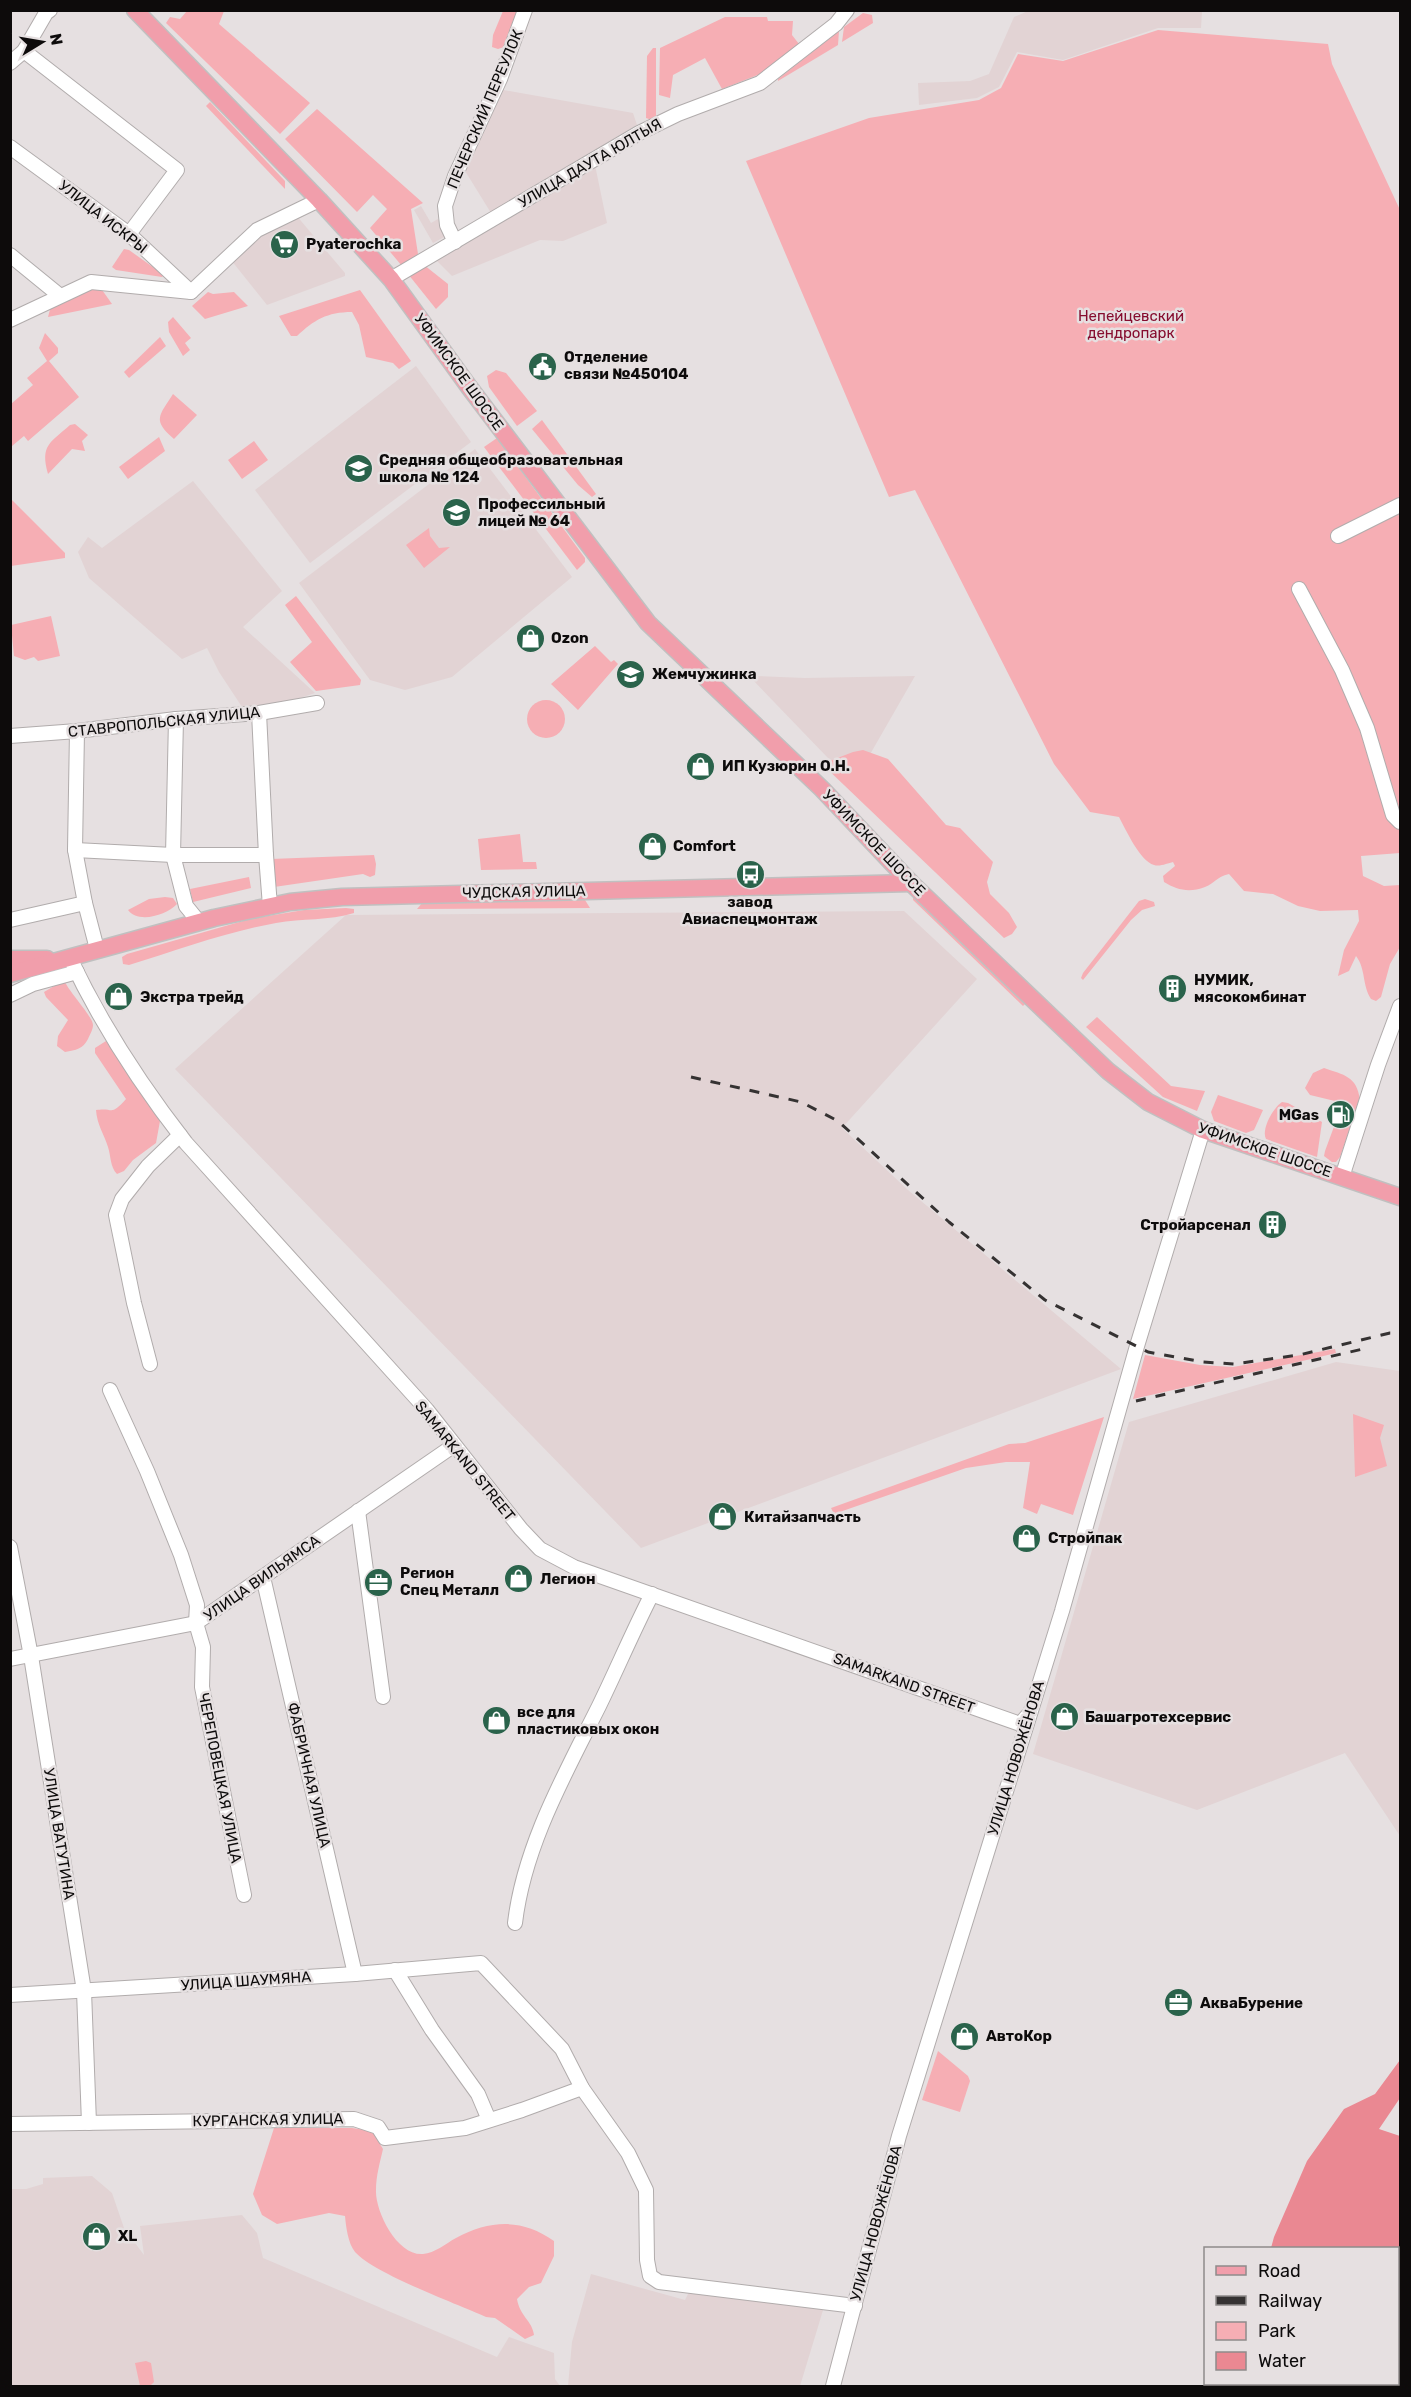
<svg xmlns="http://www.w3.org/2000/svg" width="1411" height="2397" viewBox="0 0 1411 2397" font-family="Rubik,sans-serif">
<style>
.built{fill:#e2d3d4}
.green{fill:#f6aeb4}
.water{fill:#ea8892}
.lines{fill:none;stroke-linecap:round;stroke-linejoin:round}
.minor-casing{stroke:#b1acac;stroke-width:16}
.major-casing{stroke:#c0c0c0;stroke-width:19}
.minor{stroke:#fff;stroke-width:14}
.major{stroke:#f19eab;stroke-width:16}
.rail{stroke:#353232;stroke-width:3;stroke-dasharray:10 10;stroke-linecap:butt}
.labels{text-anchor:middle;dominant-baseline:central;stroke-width:5;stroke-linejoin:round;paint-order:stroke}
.street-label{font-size:15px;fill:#0d0b0b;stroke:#e6e0e1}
.poi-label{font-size:15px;font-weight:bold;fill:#0d0b0b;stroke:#e6e0e1;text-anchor:start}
.park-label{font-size:15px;fill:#860d2f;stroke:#e6e0e1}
</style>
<rect width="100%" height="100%" fill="#e6e0e1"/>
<g class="built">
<polygon points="1185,10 1202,12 1201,28 1158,28 1063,60 1017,52 999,87 977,98 919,105 918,83 970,81 989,74 1014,17 1028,11"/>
<polygon points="498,89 633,113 637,125 491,213 462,166"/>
<polygon points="595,165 607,223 563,241 540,240 452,276 435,259"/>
<polygon points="421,206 431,223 438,219 448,235 433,243 414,210"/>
<polygon points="296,215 345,273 345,276 267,305 231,260 276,225"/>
<polygon points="416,366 471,442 310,563 255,490"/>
<polygon points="475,449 572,577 452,677 405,690 370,680 299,583"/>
<polygon points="193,481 282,591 243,627 315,693 270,708 244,710 219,672 207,648 182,659 89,578 78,552 88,537 102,548"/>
<polygon points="755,676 805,678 915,676 853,784 751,678"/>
<polygon points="904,911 977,979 842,1128 908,1190 1121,1369 641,1548 175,1069 346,915"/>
<polygon points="1336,1362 1400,1371 1400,1836 1345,1753 1197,1810 1033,1754 1129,1422"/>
<polygon points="92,2176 112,2193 124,2228 144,2255 140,2226 242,2215 257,2233 263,2258 497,2357 509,2337 554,2353 555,2379 560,2386 11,2386 10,2189 26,2189 43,2184 43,2178"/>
<polygon points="591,2274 685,2300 691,2288 824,2307 800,2386 568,2386 572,2342"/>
</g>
<g class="green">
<polygon points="187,11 224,11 219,24 310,103 280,134 166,23 170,17 180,19"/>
<polygon points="503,11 519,11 504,47 498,49 492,47 493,35"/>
<polygon points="863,13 872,15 873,23 842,42 844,27"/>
<polygon points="725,17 767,17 768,21 793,21 792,35 799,44 768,71 722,89 705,58 673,75 670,98 659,95 660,48"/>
<path d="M1158,30L1328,44L1332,64L1400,210V853L1361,856L1363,876L1384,886L1400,885V947L1390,964L1381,997L1376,1001L1371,999C1362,985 1366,969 1356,956L1349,971L1338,976L1344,950L1359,921L1358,910L1320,911L1298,906L1273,894L1244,891L1229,874C1216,877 1215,883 1205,887C1189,893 1177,890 1164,882L1163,876L1175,866L1173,862C1168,863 1160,867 1154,865C1140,861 1126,830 1119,817L1090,812L1054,764L915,490L889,497L746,161L869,118L979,100L1001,88L1018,54L1063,61Z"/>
<polygon points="839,31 838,45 778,81 778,79"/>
<polygon points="653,48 656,48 656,116 652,120 646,118 647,56"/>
<polygon points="210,102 285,181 285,189 206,106"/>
<polygon points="317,109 423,203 411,209 418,254 402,266 370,228 387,209 373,195 357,212 285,139"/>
<polygon points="124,249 129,250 164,275 162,277 116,270 112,267"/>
<polygon points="424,265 448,284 448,297 436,309 408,274"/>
<polygon points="100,287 112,304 48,317 52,302 85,288"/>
<path d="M360,290L411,361L399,369L393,363L366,357L359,325L352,312C327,312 314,320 297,336H291L279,316Z"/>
<polygon points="208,292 213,294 234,292 248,306 205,319 192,306"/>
<polygon points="173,317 191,338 185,343 190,350 183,356 169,332 168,322"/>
<polygon points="45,333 58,348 58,353 49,361 79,397 28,441 24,436 12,446 10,445 11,404 33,385 27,378 47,361 39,348"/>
<polygon points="160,337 166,346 129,378 124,372"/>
<polygon points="496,370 506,373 537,411 517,426 489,387 487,376"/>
<path d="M173,394L197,415L174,439C152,420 159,416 173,394Z"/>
<polygon points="542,420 596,494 592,497 578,485 532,429"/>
<path d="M75,424L88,435L82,441L85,451L72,449L48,474C40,445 50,443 70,425Z"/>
<polygon points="159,437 165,451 128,479 119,467"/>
<polygon points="497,438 585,558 585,562 577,570 484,447"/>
<polygon points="254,441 268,460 242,479 228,460"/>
<polygon points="11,499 65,553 65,558 11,566"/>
<polygon points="429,528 430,536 439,548 450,547 424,568 406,545"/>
<polygon points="296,596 361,680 360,685 316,691 290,662 312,642 285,605"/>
<polygon points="51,616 60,656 38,661 34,657 25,660 14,656 11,625"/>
<polygon points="595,646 611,662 614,660 618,664 578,710 551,684"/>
<circle cx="546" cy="719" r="19"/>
<polygon points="863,750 888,759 946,825 960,828 993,862 987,882 990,894 1009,913 1017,927 1012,934 1004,938 822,764 853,752"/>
<polygon points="520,834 523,862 536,862 537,869 481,870 478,839"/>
<polygon points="374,855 376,864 375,875 370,877 363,874 274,887 271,859"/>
<polygon points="249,877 251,888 193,902 190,889"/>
<polygon points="913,895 1027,1002 1023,1006 913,900"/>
<path d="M165,897L173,898L177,904C167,915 138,924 128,910L149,899Z"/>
<polygon points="1145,899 1154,902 1155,906 1142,910 1131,920 1083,980 1081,978 1083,973 1139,901"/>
<polygon points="585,900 590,908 417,909 423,902"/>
<path d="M346,908L354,909V913C329,921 302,918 276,923C226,932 178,950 129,965L123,964L122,957L127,954L250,919L304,910Z"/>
<path d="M61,982H65C70,993 93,1017 93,1025C93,1030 90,1034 88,1039C83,1049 76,1050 65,1052L57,1046L58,1036L68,1020L46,997L44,992Z"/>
<polygon points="1097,1017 1171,1086 1205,1091 1197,1111 1163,1097 1086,1027"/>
<path d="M106,1041L160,1121L156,1143L133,1160L124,1171L117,1174C110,1167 111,1156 108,1147C104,1134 97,1125 96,1110C114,1107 110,1117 126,1099L95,1053V1048Z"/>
<path d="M1324,1068C1344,1075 1357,1076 1360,1100L1340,1157L1336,1162H1332L1324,1156L1325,1151L1342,1105L1339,1102L1310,1095L1305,1088L1313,1073Z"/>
<polygon points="1218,1095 1263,1110 1254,1130 1246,1133 1214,1121 1211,1112"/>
<path d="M1282,1102L1288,1103L1322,1122L1317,1157L1266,1139C1261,1129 1273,1108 1282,1102Z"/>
<polygon points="1335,1349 1336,1353 1311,1359 1133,1399 1145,1355 1200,1365 1233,1367"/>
<polygon points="1353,1414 1384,1425 1380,1438 1387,1466 1355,1477"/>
<polygon points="1104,1417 1073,1515 1041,1504 1037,1514 1023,1508 1030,1462 1006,1462 966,1468 834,1514 831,1508 1009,1444 1025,1443"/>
<polygon points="938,2051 968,2076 970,2081 960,2112 922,2100"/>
<path d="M274,2128H352L372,2131L383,2149C380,2162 376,2176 376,2190C375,2211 397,2256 423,2254C435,2253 445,2244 456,2238C490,2220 522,2218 554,2241V2256L541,2283L529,2287L517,2299C520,2317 532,2320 534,2335L525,2339L495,2318L486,2317C455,2303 375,2274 355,2252C348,2243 346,2227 345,2216L329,2213L277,2224L262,2215L253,2194Z"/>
<polygon points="146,2361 151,2363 154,2382 151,2385 140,2386 135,2363"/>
</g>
<polygon class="water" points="1400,2060 1400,2098 1379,2129 1400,2136 1400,2386 1237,2386 1238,2384 1398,2384 1398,2248 1271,2248 1274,2237 1307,2161 1344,2109 1375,2094"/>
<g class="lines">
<defs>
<g id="minor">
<polyline points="24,51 177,170 129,234"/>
<polyline points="10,63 24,51 46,13 50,10"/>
<polyline points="10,147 129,234 191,292"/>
<polyline points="455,242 447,225 445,206 455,176 500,79 525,10"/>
<polyline points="10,255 59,295"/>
<polyline points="391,279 639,133 678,114 760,83 836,24 847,10"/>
<polyline points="10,320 91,282 191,292 257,230 319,200"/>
<polyline points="1338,536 1400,505"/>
<polyline points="1299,589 1342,670 1367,728 1393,815 1400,822"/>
<polyline points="259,713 266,855 270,906"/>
<polyline points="176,719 173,855 186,906 199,922"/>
<polyline points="77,731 75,850 85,903 97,949"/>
<polyline points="10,736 77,731 176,719 259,713 317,703"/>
<polyline points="75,850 173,855 266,855"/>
<polyline points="10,920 85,903"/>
<path d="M70,958C102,1026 140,1084 186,1143L427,1410L521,1529L540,1549L574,1567L1020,1724L1029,1714"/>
<polyline points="10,995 33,984 77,972"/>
<polyline points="1342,1177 1378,1065 1400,1006"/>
<polyline points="150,1364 134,1303 116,1215 122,1199 148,1166 180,1135"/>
<polyline points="110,1390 147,1471 181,1555 197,1605 196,1623 203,1647 202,1687 244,1895"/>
<polyline points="358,1511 383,1697"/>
<polyline points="10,1547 31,1656 84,1991 89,2123"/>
<polyline points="263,1577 355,1974"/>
<polyline points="10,1659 196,1623 453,1446"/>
<path d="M515,1923C524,1846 565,1774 599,1706C617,1669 633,1631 652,1594"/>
<polyline points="395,1970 432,2030 478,2094 489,2120"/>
<polyline points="10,1995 355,1974 481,1963 562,2049 582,2088 628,2153 646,2190 647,2260 650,2276 659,2282 855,2306"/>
<polyline points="10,2124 354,2119 378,2127 385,2138 465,2128 522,2110 582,2088"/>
<polyline points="833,2386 899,2136 1062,1611 1137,1346 1203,1130"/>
</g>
<g id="major">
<polyline points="135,10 319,200 391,279 469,387 648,623 822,789 911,883 1108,1071 1148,1102 1203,1130 1400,1197"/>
<polyline points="10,959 47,959"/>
<polyline points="10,974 214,918 290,902 342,897 911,883"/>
</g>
</defs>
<use href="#minor" class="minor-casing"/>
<use href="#major" class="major-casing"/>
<use href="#minor" class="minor"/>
<use href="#major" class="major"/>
<g class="rail">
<polyline points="691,1077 801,1102 838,1121 949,1222 1045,1300 1148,1352 1203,1362 1234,1364 1299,1355 1390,1333 1400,1333"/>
<polyline points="1136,1401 1363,1349"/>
</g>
</g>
<defs>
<symbol id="supermarket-disc" viewBox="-11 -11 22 22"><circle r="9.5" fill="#2a634b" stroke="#e6e0e1"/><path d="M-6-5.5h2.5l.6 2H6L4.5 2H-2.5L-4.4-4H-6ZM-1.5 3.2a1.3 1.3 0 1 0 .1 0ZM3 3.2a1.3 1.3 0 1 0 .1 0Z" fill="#fff"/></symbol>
<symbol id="civic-disc" viewBox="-11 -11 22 22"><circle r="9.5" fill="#2a634b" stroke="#e6e0e1"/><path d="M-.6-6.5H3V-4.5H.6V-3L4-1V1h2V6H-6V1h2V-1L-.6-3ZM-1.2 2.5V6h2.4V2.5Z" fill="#fff"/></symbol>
<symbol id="school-disc" viewBox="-11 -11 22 22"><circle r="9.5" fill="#2a634b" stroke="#e6e0e1"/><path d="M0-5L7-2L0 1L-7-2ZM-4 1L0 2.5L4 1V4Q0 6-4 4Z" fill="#fff"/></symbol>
<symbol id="university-disc" viewBox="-11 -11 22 22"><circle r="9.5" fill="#2a634b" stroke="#e6e0e1"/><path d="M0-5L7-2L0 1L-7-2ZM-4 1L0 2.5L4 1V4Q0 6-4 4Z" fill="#fff"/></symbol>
<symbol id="shop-disc" viewBox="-11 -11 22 22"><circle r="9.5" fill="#2a634b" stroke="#e6e0e1"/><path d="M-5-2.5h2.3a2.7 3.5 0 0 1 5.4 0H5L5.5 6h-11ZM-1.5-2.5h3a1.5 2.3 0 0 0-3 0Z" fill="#fff"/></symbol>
<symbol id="bus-disc" viewBox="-11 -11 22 22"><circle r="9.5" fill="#2a634b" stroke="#e6e0e1"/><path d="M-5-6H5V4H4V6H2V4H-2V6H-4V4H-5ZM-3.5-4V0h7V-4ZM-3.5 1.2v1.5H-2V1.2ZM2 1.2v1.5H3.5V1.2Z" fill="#fff"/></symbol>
<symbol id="building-disc" viewBox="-11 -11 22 22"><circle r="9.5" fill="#2a634b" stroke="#e6e0e1"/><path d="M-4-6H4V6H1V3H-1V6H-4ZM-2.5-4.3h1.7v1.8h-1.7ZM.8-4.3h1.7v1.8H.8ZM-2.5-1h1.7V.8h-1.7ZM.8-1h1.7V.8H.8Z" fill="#fff"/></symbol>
<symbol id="fuel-disc" viewBox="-11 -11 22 22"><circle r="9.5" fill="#2a634b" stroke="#e6e0e1"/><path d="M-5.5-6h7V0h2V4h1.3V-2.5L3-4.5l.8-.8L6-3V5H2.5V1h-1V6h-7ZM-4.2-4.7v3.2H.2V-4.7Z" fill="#fff"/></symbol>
<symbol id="office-disc" viewBox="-11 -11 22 22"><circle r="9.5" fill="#2a634b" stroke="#e6e0e1"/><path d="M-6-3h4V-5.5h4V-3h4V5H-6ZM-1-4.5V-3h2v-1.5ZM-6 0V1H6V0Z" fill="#fff"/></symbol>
</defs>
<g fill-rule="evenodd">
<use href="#supermarket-disc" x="268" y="228" width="33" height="33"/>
<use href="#civic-disc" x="526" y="350" width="33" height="33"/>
<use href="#school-disc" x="342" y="452" width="33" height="33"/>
<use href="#university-disc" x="440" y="496" width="33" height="33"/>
<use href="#shop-disc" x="514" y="622" width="33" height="33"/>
<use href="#school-disc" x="614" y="658" width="33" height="33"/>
<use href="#shop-disc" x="684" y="750" width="33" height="33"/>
<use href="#shop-disc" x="636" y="830" width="33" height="33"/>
<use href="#bus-disc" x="734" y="858" width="33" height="33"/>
<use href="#building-disc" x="1156" y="972" width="33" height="33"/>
<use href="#shop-disc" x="102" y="980" width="33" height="33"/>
<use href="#fuel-disc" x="1324" y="1098" width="33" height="33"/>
<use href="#building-disc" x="1256" y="1208" width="33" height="33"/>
<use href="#shop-disc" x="706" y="1500" width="33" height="33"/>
<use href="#shop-disc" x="1010" y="1522" width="33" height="33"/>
<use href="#shop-disc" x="502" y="1562" width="33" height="33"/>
<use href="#office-disc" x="362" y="1566" width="33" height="33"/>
<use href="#shop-disc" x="1048" y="1700" width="33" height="33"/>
<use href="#shop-disc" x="480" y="1704" width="33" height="33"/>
<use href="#office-disc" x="1162" y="1986" width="33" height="33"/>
<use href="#shop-disc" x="948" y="2020" width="33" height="33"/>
<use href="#shop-disc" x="80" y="2220" width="33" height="33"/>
</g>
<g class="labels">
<g class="street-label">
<text transform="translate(485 109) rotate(-67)">ПЕЧЕРСКИЙ ПЕРЕУЛОК</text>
<text transform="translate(590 163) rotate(-30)">УЛИЦА ДАУТА ЮЛТЫЯ</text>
<text transform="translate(103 217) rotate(38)">УЛИЦА ИСКРЫ</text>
<text transform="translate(459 372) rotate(54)">УФИМСКОЕ ШОССЕ</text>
<text transform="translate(164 722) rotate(-6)">СТАВРОПОЛЬСКАЯ УЛИЦА</text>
<text transform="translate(874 843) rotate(46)">УФИМСКОЕ ШОССЕ</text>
<text transform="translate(524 892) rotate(-1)">ЧУДСКАЯ УЛИЦА</text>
<text transform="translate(1265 1150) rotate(19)">УФИМСКОЕ ШОССЕ</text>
<text transform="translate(465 1461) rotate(51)">SAMARKAND STREET</text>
<text transform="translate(262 1578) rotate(-35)">УЛИЦА ВИЛЬЯМСА</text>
<text transform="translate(904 1683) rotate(20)">SAMARKAND STREET</text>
<text transform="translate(1016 1758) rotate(-73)">УЛИЦА НОВОЖЁНОВА</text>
<text transform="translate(309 1775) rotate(77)">ФАБРИЧНАЯ УЛИЦА</text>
<text transform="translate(220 1778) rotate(79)">ЧЕРЕПОВЕЦКАЯ УЛИЦА</text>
<text transform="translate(59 1834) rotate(81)">УЛИЦА ВАТУТИНА</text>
<text transform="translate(246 1981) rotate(-4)">УЛИЦА ШАУМЯНА</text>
<text transform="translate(268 2120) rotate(-1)">КУРГАНСКАЯ УЛИЦА</text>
<text transform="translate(876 2223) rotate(-75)">УЛИЦА НОВОЖЁНОВА</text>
</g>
<g class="poi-label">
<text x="306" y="244">Pyaterochka</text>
<text x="564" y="357">Отделение<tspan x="564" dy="17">связи №450104</tspan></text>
<text x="379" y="460">Средняя общеобразовательная<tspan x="379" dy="17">школа № 124</tspan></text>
<text x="478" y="504">Профессильный<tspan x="478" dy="17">лицей № 64</tspan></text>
<text x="551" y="638">Ozon</text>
<text x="652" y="674">Жемчужинка</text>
<text x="722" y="766">ИП Кузюрин О.Н.</text>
<text x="673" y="846">Comfort</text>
<text x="750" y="902" text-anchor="middle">завод<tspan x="750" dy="17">Авиаспецмонтаж</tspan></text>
<text x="1194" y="980">НУМИК,<tspan x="1194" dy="17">мясокомбинат</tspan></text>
<text x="140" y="997">Экстра трейд</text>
<text x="1319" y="1115" text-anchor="end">MGas</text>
<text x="1251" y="1225" text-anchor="end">Стройарсенал</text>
<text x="744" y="1517">Китайзапчасть</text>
<text x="1048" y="1538">Стройпак</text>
<text x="400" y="1573">Регион<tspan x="400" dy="17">Спец Металл</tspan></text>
<text x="540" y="1579">Легион</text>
<text x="517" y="1712">все для<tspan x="517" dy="17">пластиковых окон</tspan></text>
<text x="1085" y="1717">Башагротехсервис</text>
<text x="1200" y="2003">АкваБурение</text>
<text x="986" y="2036">АвтоКор</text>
<text x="118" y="2236">XL</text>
</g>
<g class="park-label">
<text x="1131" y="316">Непейцевский<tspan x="1131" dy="17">дендропарк</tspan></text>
</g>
</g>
<rect width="1411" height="2397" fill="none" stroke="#0d0b0b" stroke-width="24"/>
<rect x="1204" y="2247" width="195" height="138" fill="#e6e0e1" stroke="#8f8b8b" stroke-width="1.5"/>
<rect x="1216" y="2266" width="30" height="9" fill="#f19eab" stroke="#8f8b8b" stroke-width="1.5"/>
<text x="1258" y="2277" font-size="18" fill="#0d0b0b">Road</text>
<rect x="1216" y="2296" width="30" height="9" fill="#353232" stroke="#8f8b8b" stroke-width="1.5"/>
<text x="1258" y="2307" font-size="18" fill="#0d0b0b">Railway</text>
<rect x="1216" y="2322" width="30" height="18" fill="#f6aeb4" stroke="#8f8b8b" stroke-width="1.5"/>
<text x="1258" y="2337" font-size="18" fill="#0d0b0b">Park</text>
<rect x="1216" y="2352" width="30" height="18" fill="#ea8892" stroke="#8f8b8b" stroke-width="1.5"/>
<text x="1258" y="2367" font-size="18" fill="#0d0b0b">Water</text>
<g transform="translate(42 42) rotate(79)" stroke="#e6e0e1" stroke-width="4.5" paint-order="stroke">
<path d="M0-4.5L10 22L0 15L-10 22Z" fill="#0d0b0b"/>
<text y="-9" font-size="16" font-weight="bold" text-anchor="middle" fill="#0d0b0b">N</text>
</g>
</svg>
